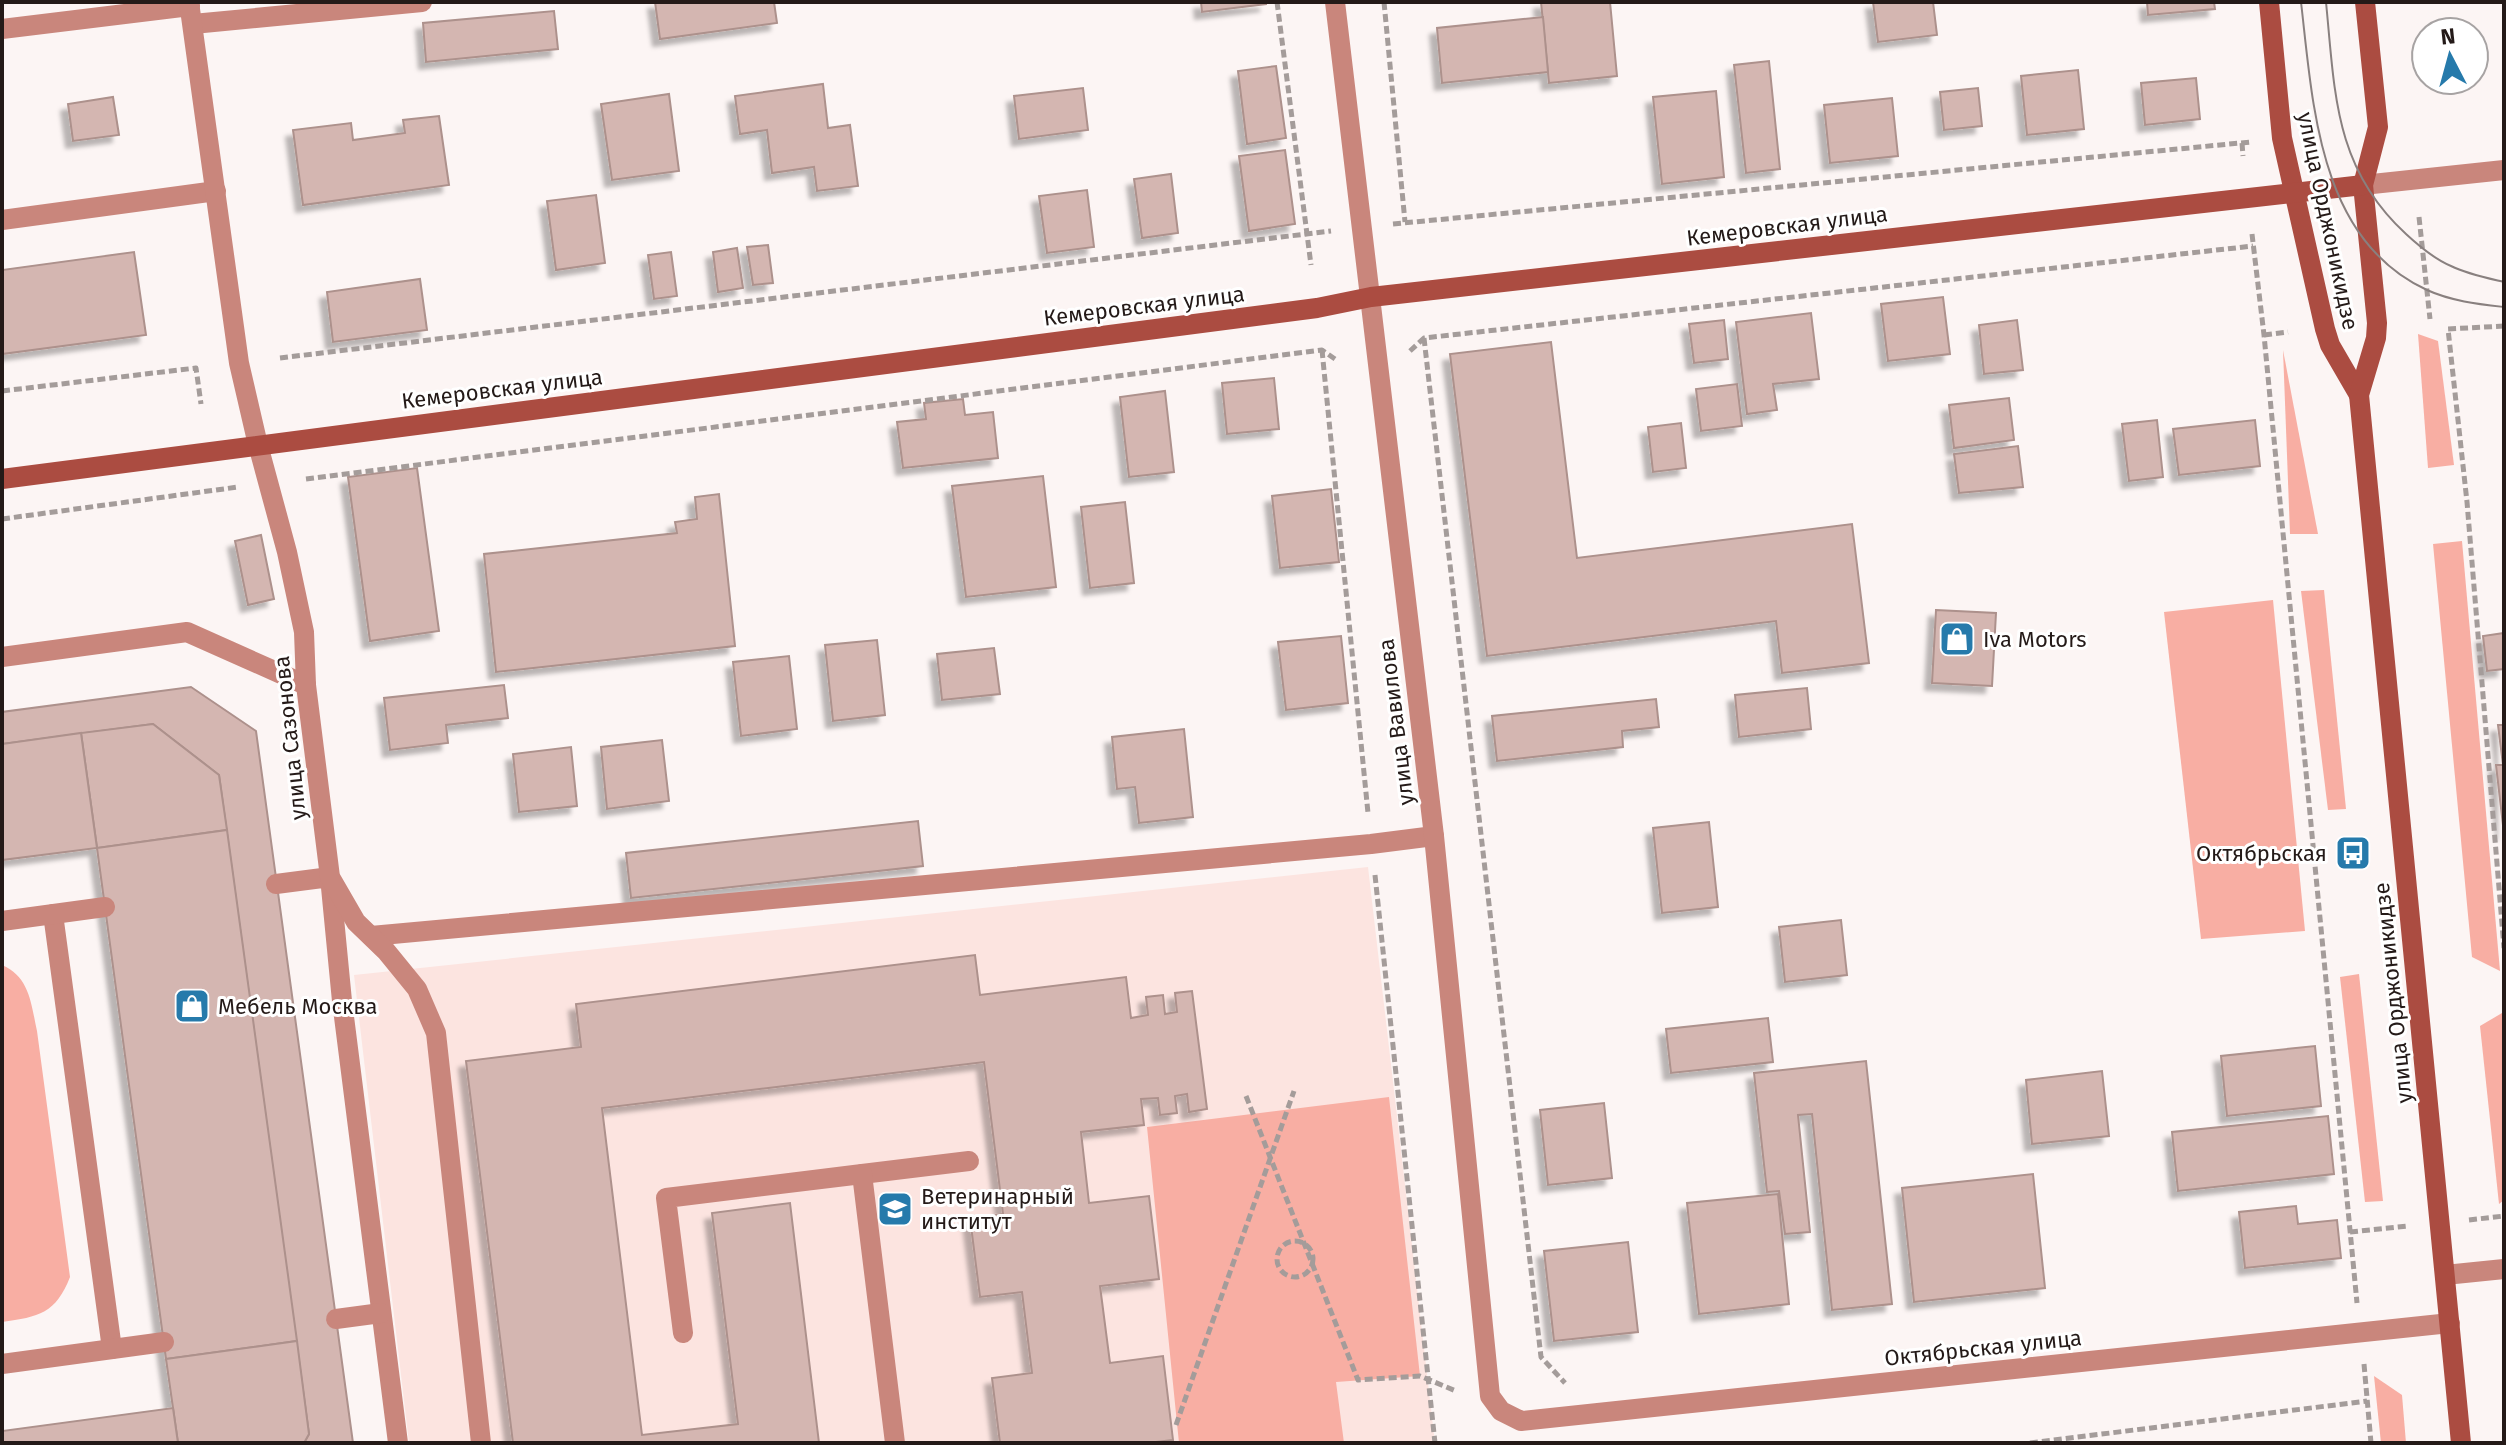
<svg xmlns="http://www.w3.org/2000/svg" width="2506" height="1445" viewBox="0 0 2506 1445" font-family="'Fira Sans',sans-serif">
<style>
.built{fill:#fce4e0}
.green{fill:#f8aea3}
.building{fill:#d4b6b1;stroke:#ad918c;stroke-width:2;filter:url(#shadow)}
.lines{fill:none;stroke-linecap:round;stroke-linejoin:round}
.path{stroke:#a49c9a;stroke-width:5;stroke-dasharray:8 4;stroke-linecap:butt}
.service{stroke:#c9867c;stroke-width:20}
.minor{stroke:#c9867c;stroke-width:20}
.tertiary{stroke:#c9867c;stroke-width:20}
.secondary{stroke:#ab4c41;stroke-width:20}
.tram{stroke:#89807f;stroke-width:2}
.labels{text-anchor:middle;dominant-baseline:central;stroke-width:6;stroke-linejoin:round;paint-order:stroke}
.street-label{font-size:22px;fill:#241a18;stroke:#fff}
.poi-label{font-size:22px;fill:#241a18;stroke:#fff;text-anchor:start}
</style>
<defs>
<filter id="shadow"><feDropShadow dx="-7" dy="7" stdDeviation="2" flood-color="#0004"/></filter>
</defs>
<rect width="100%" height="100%" fill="#fcf5f4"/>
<polygon class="built" points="1368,867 1435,1443 409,1443 354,975"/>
<g class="green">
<polygon points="2418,334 2438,341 2454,465 2428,468"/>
<polygon points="2283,350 2318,534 2290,534"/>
<polygon points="2462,541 2500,971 2472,957 2433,544"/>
<polygon points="2324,590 2346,809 2328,810 2301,591"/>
<polygon points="2273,600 2305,931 2201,939 2164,612"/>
<path d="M2,965C30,977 31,1004 37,1031L70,1277C56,1313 39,1317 2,1322Z"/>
<polygon points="2359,974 2383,1201 2365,1202 2340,977"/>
<polygon points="2502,1013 2504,1035 2504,1200 2499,1204 2480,1026"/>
<polygon points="1389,1097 1420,1376 1336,1382 1344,1443 1179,1443 1147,1127"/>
<polygon points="2374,1376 2402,1395 2406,1443 2381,1443"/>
</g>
<g class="building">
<polygon points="655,2 774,2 777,23 660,39"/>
<polygon points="1201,2 1266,2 1266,4 1202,12"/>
<polygon points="1541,2 1610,2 1617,76 1549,83"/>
<polygon points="1873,2 1933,2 1937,35 1878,42"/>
<polygon points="2147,2 2214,2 2215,9 2148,15"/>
<polygon points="554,11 558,49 426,62 423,23"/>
<polygon points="1543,17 1548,72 1442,83 1437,28"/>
<polygon points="1769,61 1780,169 1746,173 1734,65"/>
<polygon points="1276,66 1286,138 1247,144 1238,71"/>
<polygon points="2078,70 2084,129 2027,135 2021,76"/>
<polygon points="2196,78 2200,119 2145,125 2141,83"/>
<polygon points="823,84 828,128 850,125 858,186 817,191 814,167 772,173 767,130 740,134 735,96"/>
<polygon points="1083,88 1088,130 1019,139 1014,96"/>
<polygon points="1978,88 1982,126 1944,130 1940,92"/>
<polygon points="1716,91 1724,177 1662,184 1653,97"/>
<polygon points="669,94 679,171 612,180 601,104"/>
<polygon points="113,97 119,135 73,141 68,104"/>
<polygon points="1892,98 1898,156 1830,163 1824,105"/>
<polygon points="439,116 449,185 303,205 293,130 351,123 353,140 405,133 403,120"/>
<polygon points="1285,150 1295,224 1249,231 1239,156"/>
<polygon points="1171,174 1178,233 1142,238 1134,179"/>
<polygon points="1087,190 1094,247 1047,253 1039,196"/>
<polygon points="596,195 605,263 556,270 547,201"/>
<polygon points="768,245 773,283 753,285 747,247"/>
<polygon points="737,248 743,288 718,292 713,252"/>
<polygon points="134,252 146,335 2,354 2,270"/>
<polygon points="671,252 677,296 654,299 648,255"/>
<polygon points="420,279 427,330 333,342 327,292"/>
<polygon points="1943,297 1950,354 1888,361 1881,304"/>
<polygon points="1811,313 1819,379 1773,384 1777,410 1747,414 1736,322"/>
<polygon points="1724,320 1728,359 1694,363 1689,324"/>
<polygon points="2017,320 2023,370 1984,374 1979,325"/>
<polygon points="1551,342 1577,558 1852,524 1869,663 1782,673 1776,621 1487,656 1450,354"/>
<polygon points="1274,378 1279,429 1227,434 1222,383"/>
<polygon points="1737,384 1742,426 1701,431 1696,389"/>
<polygon points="1165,391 1174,472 1129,477 1120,397"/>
<polygon points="2009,398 2014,440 1954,448 1949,405"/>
<polygon points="963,399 965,415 993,412 998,458 903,468 897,422 926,419 924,403"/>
<polygon points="2157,420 2163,477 2129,481 2122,424"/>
<polygon points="2255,420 2260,466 2179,475 2173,429"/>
<polygon points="1681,423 1686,468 1653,472 1648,427"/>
<polygon points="2018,446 2023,487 1959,493 1954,454"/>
<polygon points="417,468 439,631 370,641 348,477"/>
<polygon points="1043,476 1056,587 966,597 952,486"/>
<polygon points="1331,489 1339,562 1280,568 1272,496"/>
<polygon points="719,494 735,646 496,672 484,554 677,533 675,522 697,519 695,497"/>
<polygon points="1125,502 1134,583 1090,588 1081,507"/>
<polygon points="261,535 274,599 248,605 235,541"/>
<polygon points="1936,610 1996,613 1992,686 1932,683"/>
<polygon points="2504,633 2504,669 2487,671 2483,636"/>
<polygon points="1341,636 1348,703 1286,710 1278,642"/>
<polygon points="877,640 885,715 833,721 825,645"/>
<polygon points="994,648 1000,694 942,700 937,654"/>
<polygon points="789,656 797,729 741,736 733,662"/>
<polygon points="504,685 508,718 446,725 448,743 390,750 384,698"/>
<polygon points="191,687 256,731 353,1443 304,1443 309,1434 219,775 153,724 2,744 2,712"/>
<polygon points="1807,688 1811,729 1739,737 1735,695"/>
<polygon points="1656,699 1659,727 1622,731 1623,747 1497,761 1492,716"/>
<polygon points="153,724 219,775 227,830 97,848 81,733"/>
<polygon points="2498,725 2504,725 2504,834 2496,765 2503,765"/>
<polygon points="1184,729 1193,817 1139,823 1135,787 1117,789 1112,737"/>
<polygon points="81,733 97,848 2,860 2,744"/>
<polygon points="662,740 669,801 607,809 601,747"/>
<polygon points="571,747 577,806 519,812 513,754"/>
<polygon points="918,821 923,866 631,898 626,853"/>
<polygon points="1709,822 1718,907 1662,913 1653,828"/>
<polygon points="227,830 297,1341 166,1359 97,848"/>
<polygon points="1841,920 1847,975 1785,982 1779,927"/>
<polygon points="975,955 980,995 1126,977 1131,1018 1148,1015 1146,997 1163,995 1165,1014 1177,1012 1175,993 1192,991 1207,1109 1189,1112 1187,1094 1175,1096 1177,1113 1160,1115 1158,1098 1141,1099 1144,1125 1081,1132 1089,1203 1149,1196 1159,1279 1100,1286 1110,1363 1163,1356 1173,1440 1147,1443 1000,1443 992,1378 1032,1373 1022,1292 980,1297 970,1218 1003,1214 984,1062 602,1108 642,1435 738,1424 712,1213 790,1203 819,1443 513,1443 466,1061 581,1047 576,1004"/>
<polygon points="1768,1018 1773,1062 1671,1073 1666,1029"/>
<polygon points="2315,1046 2321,1106 2227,1116 2221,1056"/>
<polygon points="1866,1061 1892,1304 1832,1310 1812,1114 1798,1115 1810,1232 1785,1234 1779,1191 1767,1192 1754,1073"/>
<polygon points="2102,1071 2109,1136 2032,1144 2026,1080"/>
<polygon points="1604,1103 1612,1178 1548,1185 1540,1110"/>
<polygon points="2328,1116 2334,1174 2178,1191 2172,1132"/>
<polygon points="2033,1174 2045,1288 1914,1302 1902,1188"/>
<polygon points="1778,1194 1789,1304 1699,1314 1687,1203"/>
<polygon points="2296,1206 2298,1224 2337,1220 2341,1258 2245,1268 2239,1212"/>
<polygon points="1628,1242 1638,1332 1554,1341 1544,1251"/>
<polygon points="297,1341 309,1434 304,1443 178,1443 166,1359"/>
<polygon points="173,1408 178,1443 2,1443 2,1431"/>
</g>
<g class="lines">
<g class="path">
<polyline points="1277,2 1311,265"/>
<polyline points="1384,2 1405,222"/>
<polyline points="2242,143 2243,156"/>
<polyline points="2419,217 2430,319"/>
<polyline points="1393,224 2251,142"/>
<polyline points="2252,234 2264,335 2357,1303"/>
<polyline points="2504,326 2448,329 2467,502 2504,948"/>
<polyline points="2264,335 2288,332"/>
<polyline points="1424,338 1541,1357 1565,1383"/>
<polyline points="1322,350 1368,813"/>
<polyline points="1410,351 1424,338 2253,246"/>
<polyline points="280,358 1331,231"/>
<polyline points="2,391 196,368 201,404"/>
<polyline points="306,479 1322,350 1335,359"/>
<polyline points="2,519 238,487"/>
<polyline points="1375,875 1435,1443"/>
<polyline points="1246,1096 1358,1380 1420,1376 1456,1391"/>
<polyline points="2469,1220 2504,1216"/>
<polyline points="2350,1232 2408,1226"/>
<circle cx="1295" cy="1259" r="18"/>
<polyline points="2364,1364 2371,1443"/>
<polyline points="1176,1425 1294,1091"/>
<polyline points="2030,1443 2367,1401"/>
</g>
<g class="service">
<polyline points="193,24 422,2"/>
<polyline points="2,29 190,6"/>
<polyline points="2,220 216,191"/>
<polyline points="2,657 187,632 306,685"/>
<polyline points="276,884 330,877 342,1001 398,1443"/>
<polyline points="53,914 112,1349"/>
<polyline points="2,921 105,907"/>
<polyline points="371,936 1371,844 1434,836"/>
<polyline points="862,1174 969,1161"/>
<polyline points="336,1319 381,1313"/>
<polyline points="683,1333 666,1198 862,1174 895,1443"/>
<polyline points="2,1364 164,1342"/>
</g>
<g class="minor">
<polyline points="189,2 239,363 258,445 287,552 304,632 306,685 330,877 356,922 386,951 417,989 436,1033 481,1443"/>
<polyline points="2363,185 2504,170"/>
</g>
<g class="tertiary">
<polyline points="1335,2 1434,836 1490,1396 1501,1411 1521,1421 2450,1323"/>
<polyline points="2445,1275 2504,1269"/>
</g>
<g class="secondary">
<polyline points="2269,2 2282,138 2325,329 2330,345 2359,395"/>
<polyline points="2365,2 2378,127 2363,185 2377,323 2376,338 2359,395 2461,1443"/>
<polyline points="2,479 1317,308 1371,297 2363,185"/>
</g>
<g class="tram">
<path d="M2301,2C2313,104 2318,240 2427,290C2451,301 2478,304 2504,307"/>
<path d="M2326,2C2335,93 2334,168 2406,234C2419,246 2434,259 2451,266C2467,274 2487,278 2504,282"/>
</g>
</g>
<defs>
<symbol id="shop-square" viewBox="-11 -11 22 22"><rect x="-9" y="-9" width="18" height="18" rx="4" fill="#267aab" stroke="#fff"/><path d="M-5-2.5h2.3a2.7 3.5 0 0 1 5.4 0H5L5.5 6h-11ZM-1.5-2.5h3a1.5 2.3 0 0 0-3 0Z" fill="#fff"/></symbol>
<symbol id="bus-square" viewBox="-11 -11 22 22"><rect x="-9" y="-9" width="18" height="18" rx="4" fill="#267aab" stroke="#fff"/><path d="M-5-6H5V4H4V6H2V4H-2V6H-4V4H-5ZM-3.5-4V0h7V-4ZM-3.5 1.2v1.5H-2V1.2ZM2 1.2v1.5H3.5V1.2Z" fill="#fff"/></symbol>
<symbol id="university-square" viewBox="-11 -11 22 22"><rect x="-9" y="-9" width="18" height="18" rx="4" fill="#267aab" stroke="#fff"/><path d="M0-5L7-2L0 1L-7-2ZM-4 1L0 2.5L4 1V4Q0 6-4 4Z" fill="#fff"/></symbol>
</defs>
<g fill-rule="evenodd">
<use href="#shop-square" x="1937" y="619" width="40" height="40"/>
<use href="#bus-square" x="2333" y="833" width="40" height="40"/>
<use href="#shop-square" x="172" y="986" width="40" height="40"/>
<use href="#university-square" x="875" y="1189" width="40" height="40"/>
</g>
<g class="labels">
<g class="street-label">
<text transform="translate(2328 221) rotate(78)">улица Орджоникидзе</text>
<text transform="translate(1787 226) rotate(-7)">Кемеровская улица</text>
<text transform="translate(1144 306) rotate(-7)">Кемеровская улица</text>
<text transform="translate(502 389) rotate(-7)">Кемеровская улица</text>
<text transform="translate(1396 722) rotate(-97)">улица Вавилова</text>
<text transform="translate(290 738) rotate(-96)">улица Сазонова</text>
<text transform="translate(2393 993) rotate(-96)">улица Орджоникидзе</text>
<text transform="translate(1983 1348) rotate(-6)">Октябрьская улица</text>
</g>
<g class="poi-label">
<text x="1983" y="639">Iva Motors</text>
<text x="2327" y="853" text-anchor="end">Октябрьская</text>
<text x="218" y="1006">Мебель Москва</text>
<text x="921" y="1196">Ветеринарный<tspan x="921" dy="25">институт</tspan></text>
</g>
</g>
<rect width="2506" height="1445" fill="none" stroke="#241a18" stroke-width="8"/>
<g transform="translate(2450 56) rotate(354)"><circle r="38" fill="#ffffff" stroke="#a7a3a3" stroke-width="2"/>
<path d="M0-6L14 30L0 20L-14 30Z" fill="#267aab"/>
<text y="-12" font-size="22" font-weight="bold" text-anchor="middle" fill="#241a18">N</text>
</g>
</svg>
